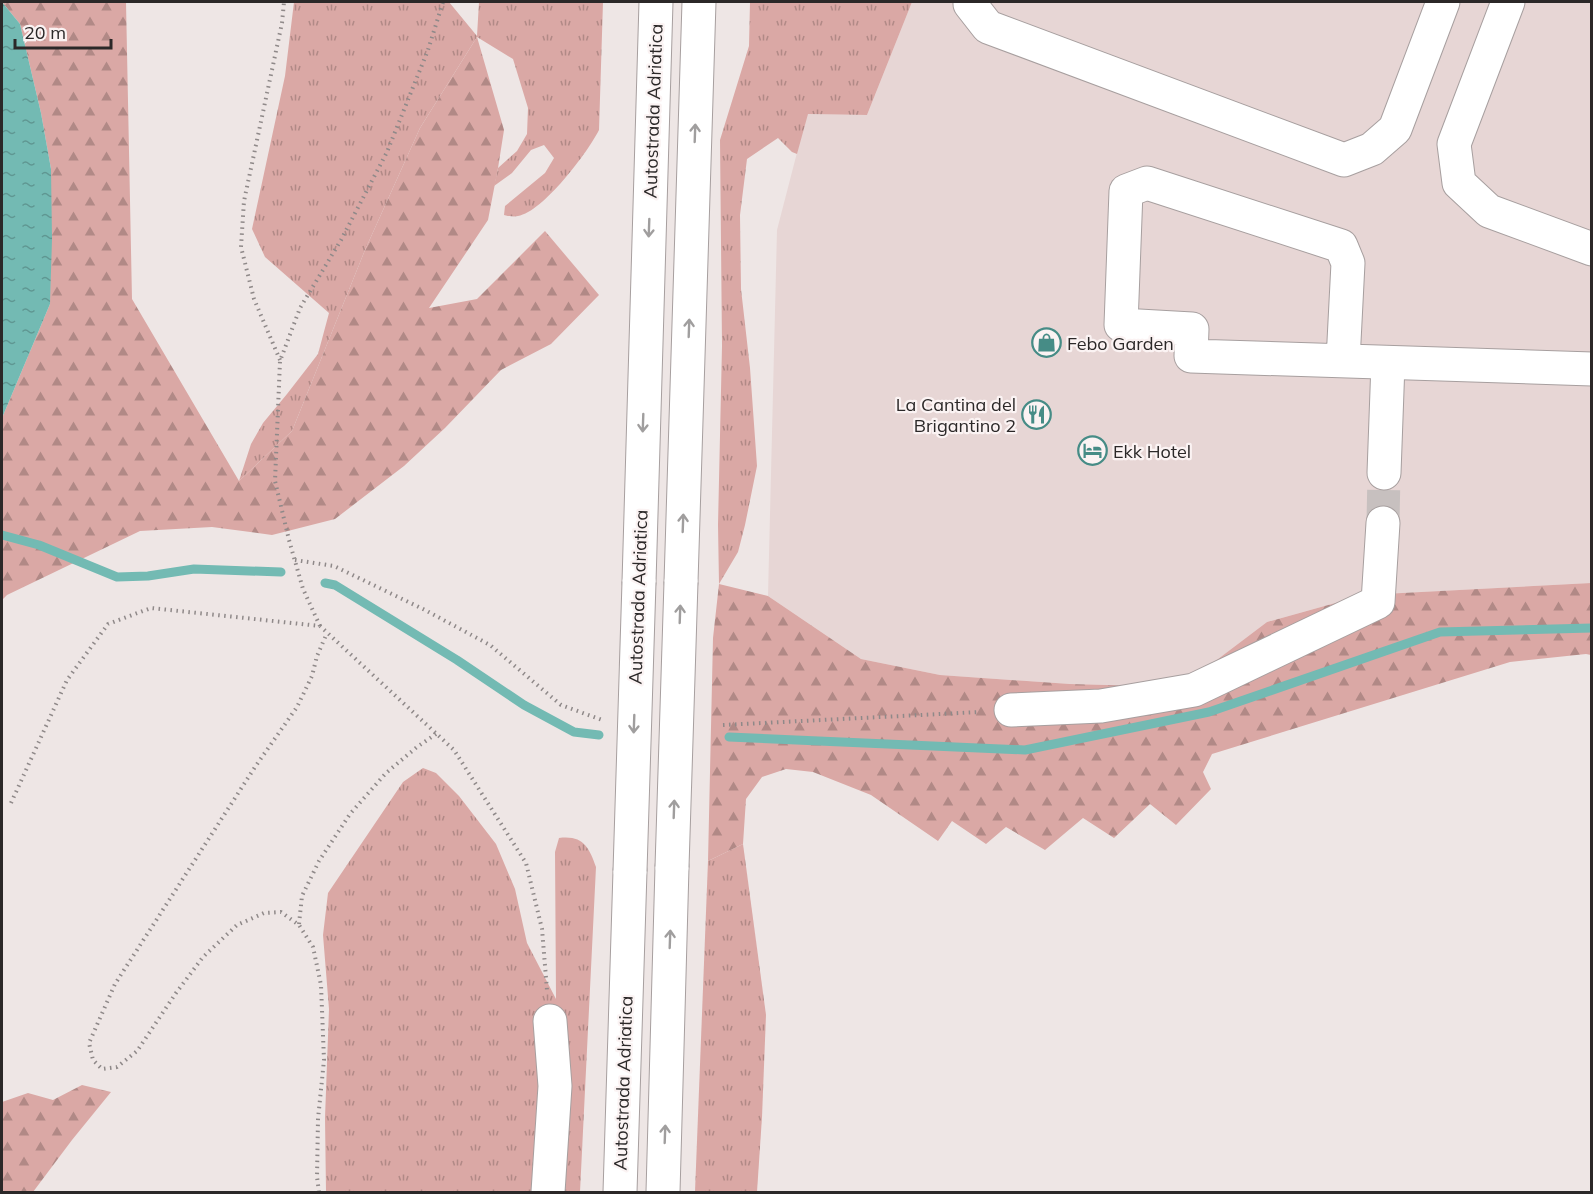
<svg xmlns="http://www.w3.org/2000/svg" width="1593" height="1194" viewBox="0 0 1593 1194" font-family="Mulish,sans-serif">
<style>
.built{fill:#e7d6d5}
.grass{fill:url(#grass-tufts)}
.forest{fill:url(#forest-firs)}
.water{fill:url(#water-ripples)}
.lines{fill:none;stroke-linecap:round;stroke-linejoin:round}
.stream{stroke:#73bab3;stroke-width:9}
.minor-tunnel{stroke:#c7c0bf;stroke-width:33;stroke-dasharray:33 16;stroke-linecap:butt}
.minor-casing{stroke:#a79f9f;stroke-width:35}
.highway-casing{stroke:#a79f9f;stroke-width:35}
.path{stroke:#8f8989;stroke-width:4;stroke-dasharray:1.5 4.5;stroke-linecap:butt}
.minor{stroke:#fff;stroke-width:33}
.highway{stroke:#fff;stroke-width:33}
.highway-bridge-casing{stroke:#a79f9f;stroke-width:35;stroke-linecap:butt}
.highway-bridge{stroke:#fff;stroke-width:33}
.oneway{stroke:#a09e9e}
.labels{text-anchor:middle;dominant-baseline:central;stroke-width:4.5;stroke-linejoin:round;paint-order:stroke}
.street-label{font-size:18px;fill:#2b2828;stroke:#fbf3f3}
.poi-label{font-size:18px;fill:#2b2828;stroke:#fbf3f3;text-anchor:start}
</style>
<defs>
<pattern id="grass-tufts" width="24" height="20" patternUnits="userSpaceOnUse" patternTransform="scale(1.5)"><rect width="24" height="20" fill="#daa8a5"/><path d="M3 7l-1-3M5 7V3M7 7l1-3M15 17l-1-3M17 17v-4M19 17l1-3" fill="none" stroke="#b18986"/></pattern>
<pattern id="forest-firs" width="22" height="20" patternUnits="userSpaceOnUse" patternTransform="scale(1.5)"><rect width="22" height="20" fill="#daa8a5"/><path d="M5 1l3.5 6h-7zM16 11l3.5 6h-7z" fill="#b18986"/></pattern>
<pattern id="water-ripples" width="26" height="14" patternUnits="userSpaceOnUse" patternTransform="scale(1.5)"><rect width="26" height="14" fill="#73bab3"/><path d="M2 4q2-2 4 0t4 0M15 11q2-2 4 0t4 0" fill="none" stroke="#5f9792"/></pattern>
</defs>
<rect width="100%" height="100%" fill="#eee6e5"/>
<polygon class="built" points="912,2 1591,2 1591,583 1364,595 1267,622 1181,687 1070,684 940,675 861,659 768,596 777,230 807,114 867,115"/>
<g class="grass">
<path d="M294,2H449L477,36L479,2H603L599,130C588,152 543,212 518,216C514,217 508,216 504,215L505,206L545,173L554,158L544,145L531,150L512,173L494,186L498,168L517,151L527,134L528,108L513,59L477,37L420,128L365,250L292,431L239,481L251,444L263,423L287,394L318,354L329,313L265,257L252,229L285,76Z"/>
<polygon points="750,2 912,2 867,115 808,114 797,154 792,152 778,138 747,159 740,215 741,289 750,368 757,466 745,525 738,552 719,584 718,525 722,346 720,140 749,46"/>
<path d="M423,768L436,773L459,796L496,844L515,889L527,943L556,999L555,852L559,838C583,835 589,847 596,867L580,1192H326L325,1118L329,1009L323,935L328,893L403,782Z"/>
<polygon points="743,844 766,1015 762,1117 757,1192 695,1192 708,861"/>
</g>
<g class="forest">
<polygon points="2,2 126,2 132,299 239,481 292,431 365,250 420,128 477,37 504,130 498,168 488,220 429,308 477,299 545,231 599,295 551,344 501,370 445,428 404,466 335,519 272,535 212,527 140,531 7,595 2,600 2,418 50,304 51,169 41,113 20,24"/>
<polygon points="1591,583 1591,655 1586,654 1510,662 1212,754 1203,772 1211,789 1176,825 1150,804 1114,838 1083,818 1045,850 1006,827 986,844 952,821 938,841 871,795 813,772 786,769 762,777 746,799 743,844 708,861 713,638 719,584 768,596 861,659 940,675 1070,684 1181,687 1267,622 1364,595"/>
<polygon points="82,1085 111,1092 72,1140 33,1192 2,1192 2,1102 28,1093 53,1100"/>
</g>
<polygon class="water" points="2,2 20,24 41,113 51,169 52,239 50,304 2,418"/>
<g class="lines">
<g class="stream">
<polyline points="2,535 39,545 117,577 148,576 194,569 281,572"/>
<polyline points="325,583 335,585 457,660 524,705 574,732 599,735"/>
<polyline points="729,737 1025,750 1209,712 1440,632 1592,628"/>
</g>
<polyline class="minor-tunnel" points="1383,523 1384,473"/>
<defs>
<g id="minor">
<polyline points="970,2 970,4 988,27 1344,160 1372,149 1395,129 1443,2"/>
<polyline points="1508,2 1454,144 1459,183 1489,211 1592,249"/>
<polyline points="1343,361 1348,263 1341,246 1147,183 1126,191 1121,325 1192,329 1191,356 1592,369"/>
<polyline points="1384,473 1388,363"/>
<polyline points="1011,710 1101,706 1194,690 1378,602 1383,523"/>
<polyline points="548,1192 555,1086 550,1021"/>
</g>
<g id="highway">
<polyline points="639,582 656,2"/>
<polyline points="681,582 699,2"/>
<polyline points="620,1192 630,871"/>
<polyline points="663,1192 672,867"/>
</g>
</defs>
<use href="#minor" class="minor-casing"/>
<use href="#highway" class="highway-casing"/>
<g class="path">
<polyline points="280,360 254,299 241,247 244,201 282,23 284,2"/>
<polyline points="295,560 334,566 425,610 490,645 561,705 602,720"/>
<polyline points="320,626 303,589 289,540 275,481 280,361 300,308 341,240 387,152 428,50 443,2"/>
<polyline points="723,725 980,712"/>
<polyline points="11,803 67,680 108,624 151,608 320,626 454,750 526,863 542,929 547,990"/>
<polyline points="299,924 302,896 319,861 350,814 386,773 417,747 436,734"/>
<polyline points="319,1192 317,1177 318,1119 324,1060 321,985 313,947 299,925 281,912 264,913 237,925 203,957 176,993 137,1051 117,1067 102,1069 93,1060 89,1043 115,984 255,767 297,707 312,676 317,656 327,633"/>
</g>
<use href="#minor" class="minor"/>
<use href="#highway" class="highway"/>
<defs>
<g id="highway-bridge">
<polyline points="672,867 681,582"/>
<polyline points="630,871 639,582"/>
</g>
</defs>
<use href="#highway-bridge" class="highway-bridge-casing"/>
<use href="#highway-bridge" class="highway-bridge"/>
</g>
<defs><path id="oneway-shaft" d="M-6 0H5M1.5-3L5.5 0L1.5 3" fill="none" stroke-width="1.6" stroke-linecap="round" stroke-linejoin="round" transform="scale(1.5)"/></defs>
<g class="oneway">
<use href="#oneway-shaft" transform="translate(695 133) rotate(-88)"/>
<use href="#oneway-shaft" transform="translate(649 228) rotate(92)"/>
<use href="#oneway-shaft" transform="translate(689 328) rotate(-88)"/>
<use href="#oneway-shaft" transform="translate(643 423) rotate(92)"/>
<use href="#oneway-shaft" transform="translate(683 523) rotate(-88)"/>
<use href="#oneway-shaft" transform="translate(680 614) rotate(-88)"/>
<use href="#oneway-shaft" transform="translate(634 724) rotate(92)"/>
<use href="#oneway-shaft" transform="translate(674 809) rotate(-88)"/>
<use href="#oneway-shaft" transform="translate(670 939) rotate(-88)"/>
<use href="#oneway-shaft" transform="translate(665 1134) rotate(-88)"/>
</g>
<defs>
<symbol id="shop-ring" viewBox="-11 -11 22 22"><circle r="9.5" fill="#fbf3f3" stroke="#468c86" stroke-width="1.5"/><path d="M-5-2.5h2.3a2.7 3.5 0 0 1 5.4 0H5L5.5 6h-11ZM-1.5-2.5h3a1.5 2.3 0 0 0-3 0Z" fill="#468c86"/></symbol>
<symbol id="restaurant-ring" viewBox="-11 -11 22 22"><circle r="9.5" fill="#fbf3f3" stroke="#468c86" stroke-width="1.5"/><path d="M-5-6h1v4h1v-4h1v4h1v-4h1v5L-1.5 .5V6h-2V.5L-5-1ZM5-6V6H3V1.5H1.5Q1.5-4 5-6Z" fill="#468c86"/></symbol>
<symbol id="hotel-ring" viewBox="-11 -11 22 22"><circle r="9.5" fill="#fbf3f3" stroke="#468c86" stroke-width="1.5"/><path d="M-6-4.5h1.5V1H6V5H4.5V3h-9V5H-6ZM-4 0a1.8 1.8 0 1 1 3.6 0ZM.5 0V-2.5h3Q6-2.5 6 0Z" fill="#468c86"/></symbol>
</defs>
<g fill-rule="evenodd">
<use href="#shop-ring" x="1030" y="326" width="33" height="33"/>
<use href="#restaurant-ring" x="1020" y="398" width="33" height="33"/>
<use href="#hotel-ring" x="1076" y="434" width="33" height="33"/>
</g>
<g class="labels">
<g class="street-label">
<text transform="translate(653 111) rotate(-88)">Autostrada Adriatica</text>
<text transform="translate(638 597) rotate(-88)">Autostrada Adriatica</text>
<text transform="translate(623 1083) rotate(-88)">Autostrada Adriatica</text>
</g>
<g class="poi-label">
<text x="1067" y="343">Febo Garden</text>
<text x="1016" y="404" text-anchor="end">La Cantina del<tspan x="1016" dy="21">Brigantino 2</tspan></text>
<text x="1113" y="451">Ekk Hotel</text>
</g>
</g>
<rect width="1593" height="1194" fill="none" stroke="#2b2828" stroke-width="6"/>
<path d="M15 39v9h96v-9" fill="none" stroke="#2b2828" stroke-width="3"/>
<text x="24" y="39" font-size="18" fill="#2b2828" stroke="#fbf3f3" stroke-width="4.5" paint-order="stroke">20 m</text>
</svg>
